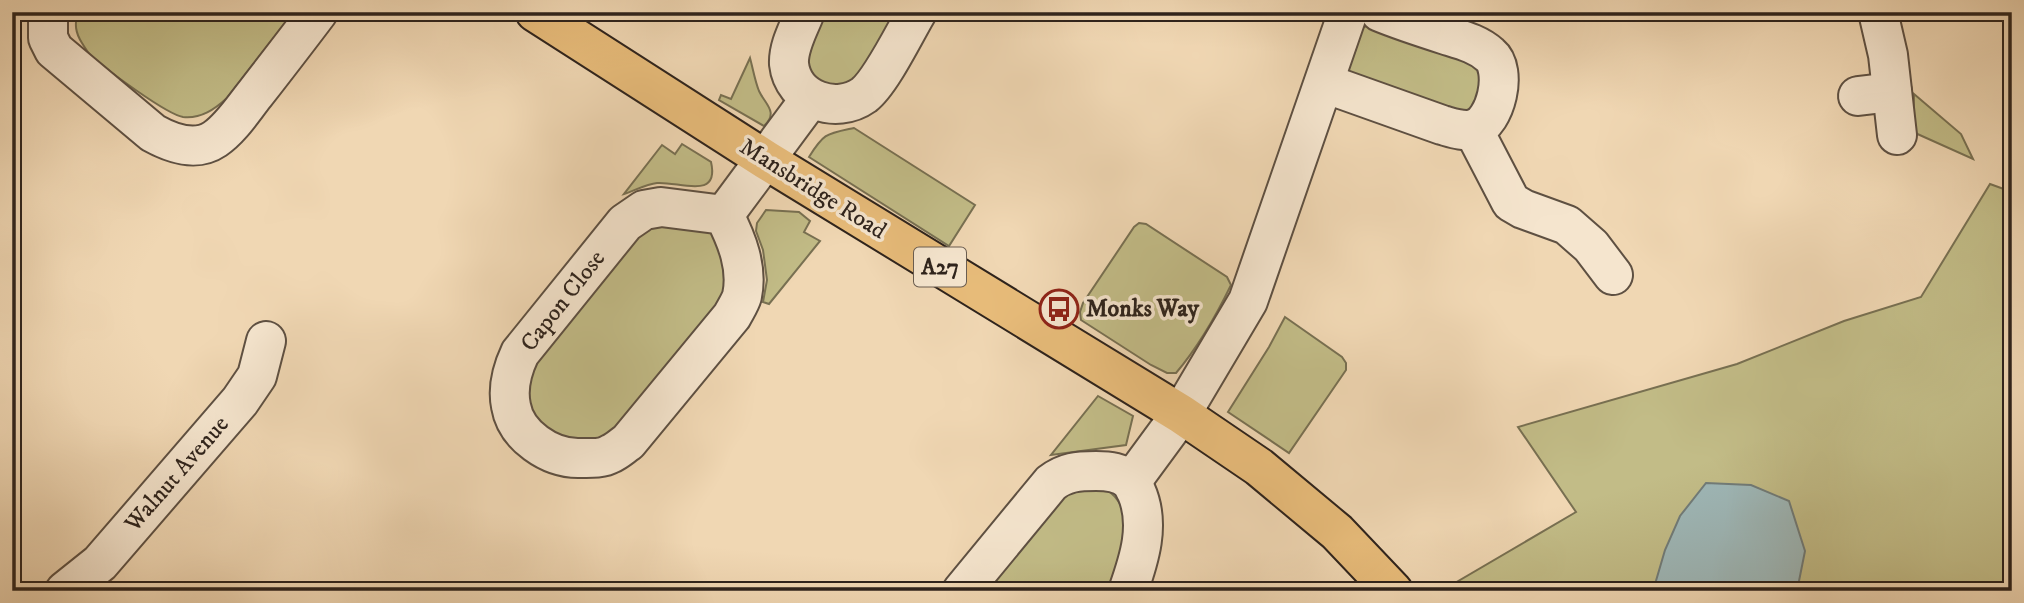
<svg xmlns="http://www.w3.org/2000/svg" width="2024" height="603" viewBox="0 0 2024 603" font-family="'IM FELL DW Pica',serif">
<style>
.green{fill:#c2bc87;stroke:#787052;stroke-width:2}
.water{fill:#9eb7b7;stroke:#717c79;stroke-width:2}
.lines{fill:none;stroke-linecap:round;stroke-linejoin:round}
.minor-casing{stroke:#5e5042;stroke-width:42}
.primary-casing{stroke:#2e231c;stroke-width:42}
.minor{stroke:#f5e5ce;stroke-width:38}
.primary{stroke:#e8bc7a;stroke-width:38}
.labels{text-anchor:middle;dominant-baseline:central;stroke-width:7;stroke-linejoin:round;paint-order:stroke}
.shield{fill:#f5e5ce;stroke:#6a5d51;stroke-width:2}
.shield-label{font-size:23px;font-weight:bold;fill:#2e231c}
.street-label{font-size:24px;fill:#2e231c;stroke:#f5e5ce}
.poi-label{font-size:24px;font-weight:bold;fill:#2e231c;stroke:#f5e5ce;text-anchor:start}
</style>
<rect width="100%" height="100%" fill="#f0d7b3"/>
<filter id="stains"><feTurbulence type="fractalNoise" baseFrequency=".00286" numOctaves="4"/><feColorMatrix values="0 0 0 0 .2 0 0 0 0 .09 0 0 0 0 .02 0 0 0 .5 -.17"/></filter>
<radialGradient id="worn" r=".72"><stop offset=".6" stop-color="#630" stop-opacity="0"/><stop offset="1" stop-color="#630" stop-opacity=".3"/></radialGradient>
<g class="green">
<path d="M77,12H294L227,98C215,109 201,119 183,117C166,114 107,70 92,57C88,53 85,48 82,43C75,32 75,25 77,12Z"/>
<polygon points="820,12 901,12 850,88 814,86 802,60"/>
<polygon points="1368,25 1480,60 1488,76 1469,118 1356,81 1348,71 1356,32"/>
<path d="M750,58C753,69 755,81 759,91C765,104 779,112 764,126L719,100L721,95L731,99Z"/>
<polygon points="1914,94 1961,134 1973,159 1913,132"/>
<path d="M854,128L975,205L949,246L809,157C824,133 826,134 854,128Z"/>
<path d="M682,144L711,162C720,201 678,181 657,183C646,184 634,191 624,194L662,145L675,154Z"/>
<polygon points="1990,184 2012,192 2012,591 1443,590 1576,512 1518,427 1737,364 1844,321 1921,297"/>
<polygon points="766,210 799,212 810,221 804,232 820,241 769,304 763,302 767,280 763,250 756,231 757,223"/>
<path d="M1139,223L1146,224L1227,277L1231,285C1216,316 1199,346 1176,373H1167L1151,365L1081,320L1080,312L1083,303L1134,227Z"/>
<path d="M647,224L702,227L718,239L729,292L621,428C579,455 576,444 536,423L525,386L529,367Z"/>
<polygon points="1285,317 1342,357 1346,363 1346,370 1289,453 1228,412 1269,347"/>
<polygon points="1098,396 1133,416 1126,445 1051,455"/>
<path d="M1100,485C1143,510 1124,552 1114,591H980L1058,494Z"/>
</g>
<polygon class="water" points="1706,483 1751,485 1789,501 1805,551 1797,591 1653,591 1665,550 1680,516"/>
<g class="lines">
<defs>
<g id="minor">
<path d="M48,12V38L54,50L153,133C171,143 196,152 215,139C231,128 243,109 255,94C276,67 297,40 318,12"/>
<path d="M805,12C799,28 788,46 789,64C793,100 836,115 864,95C881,82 905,32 917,12"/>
<polyline points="1878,12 1888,55 1897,135"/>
<path d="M1324,83L1442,125C1453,128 1463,132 1474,129C1496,122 1508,70 1490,55C1478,44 1462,40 1446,35C1424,28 1402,21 1380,12"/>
<polyline points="1858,96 1892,92"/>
<polyline points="1473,129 1511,202 1523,209 1567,225 1591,246 1613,275"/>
<path d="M661,207L724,215C737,240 748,268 742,296C740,303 735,310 732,316L628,442C622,446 617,451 610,454C602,459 588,458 578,458C550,458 516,436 511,406C507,387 512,370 520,353L625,223L644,210Z"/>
<polyline points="724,215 810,99"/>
<polyline points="1131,482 1181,414 1248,301 1348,12"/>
<polyline points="65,591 100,563 240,401 257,376 266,341"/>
<path d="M962,591L1051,483C1065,472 1078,471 1096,471C1108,471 1122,472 1131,482C1133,484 1134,488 1136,491C1151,524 1139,560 1128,591"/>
</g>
<polyline id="primary" points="535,12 766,160 1181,414 1259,467 1337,532 1393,591"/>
</defs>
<use href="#minor" class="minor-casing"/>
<use href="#primary" class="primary-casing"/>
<use href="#minor" class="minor"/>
<use href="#primary" class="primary"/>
</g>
<defs>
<symbol id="bus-ring" viewBox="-11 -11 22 22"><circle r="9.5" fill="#f5e5ce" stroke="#8f2418" stroke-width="1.5"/><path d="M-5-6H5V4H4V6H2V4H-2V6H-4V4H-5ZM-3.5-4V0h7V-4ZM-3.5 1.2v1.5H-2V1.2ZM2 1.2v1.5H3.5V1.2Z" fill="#8f2418"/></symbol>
</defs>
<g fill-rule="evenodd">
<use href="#bus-ring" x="1037" y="287" width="44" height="44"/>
</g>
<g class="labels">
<rect class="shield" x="914" y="247.5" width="52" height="39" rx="5"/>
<g class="shield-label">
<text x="940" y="267">A27</text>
</g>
<g class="street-label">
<text transform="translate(813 189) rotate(32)">Mansbridge Road</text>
<text transform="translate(563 301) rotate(-52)">Capon Close</text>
<text transform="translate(177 474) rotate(-49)">Walnut Avenue</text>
</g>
<g class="poi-label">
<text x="1086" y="309">Monks Way</text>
</g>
</g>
<rect width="2024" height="603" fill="none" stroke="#f0d7b3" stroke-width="42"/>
<rect x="14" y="14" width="1996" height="575" fill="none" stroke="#2e231c" stroke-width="3.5"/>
<rect x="21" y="21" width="1982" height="561" fill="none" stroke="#2e231c" stroke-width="2"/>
<rect width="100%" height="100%" filter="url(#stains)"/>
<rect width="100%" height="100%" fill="url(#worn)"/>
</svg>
